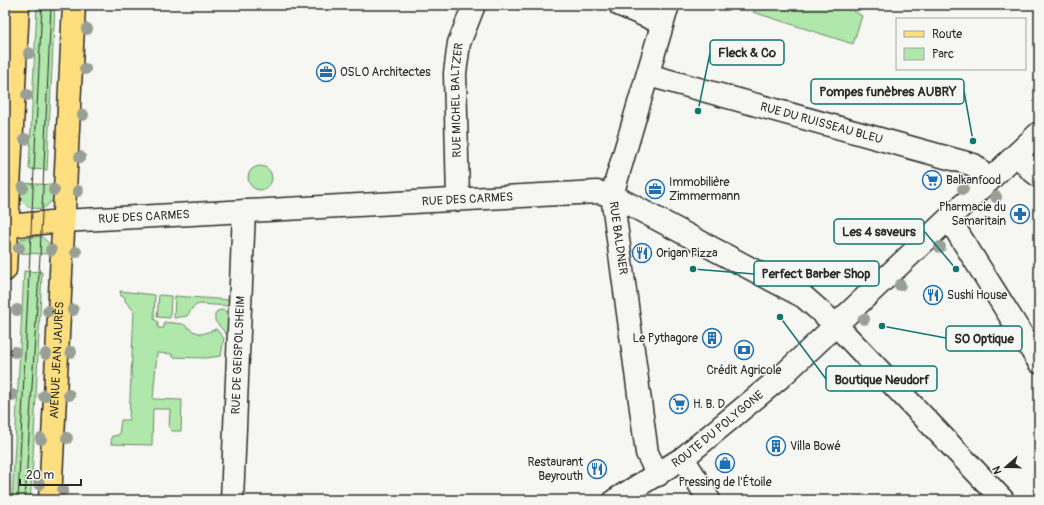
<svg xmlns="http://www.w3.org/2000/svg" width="1044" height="505" viewBox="0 0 1044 505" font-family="Pangolin,sans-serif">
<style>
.green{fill:#b0e7aa;stroke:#6e896a}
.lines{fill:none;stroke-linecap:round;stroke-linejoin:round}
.minor-casing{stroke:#2b2b2b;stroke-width:25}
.major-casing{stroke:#2b2b2b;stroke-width:25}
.minor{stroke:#f6f6f2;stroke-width:22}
.major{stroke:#fedf80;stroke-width:22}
.tram{stroke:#2b2b2b;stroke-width:1}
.tree{fill:#98a096}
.labels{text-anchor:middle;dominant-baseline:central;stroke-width:3;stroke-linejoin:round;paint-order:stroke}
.poi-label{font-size:12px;fill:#2b2b2b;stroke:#f6f6f2;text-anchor:start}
.street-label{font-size:12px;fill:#2b2b2b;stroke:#f6f6f2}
.leader{fill:none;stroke:#0f766e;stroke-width:1.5}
.callout-dot{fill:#0f766e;stroke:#f6f6f2;stroke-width:1.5}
.callout{fill:#f6f6f2;stroke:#0f766e;stroke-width:1.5}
.callout-label{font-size:13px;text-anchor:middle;font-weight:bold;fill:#2b2b2b}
</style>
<rect width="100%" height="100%" fill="#f6f6f2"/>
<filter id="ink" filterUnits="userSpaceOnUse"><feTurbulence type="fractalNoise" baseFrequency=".025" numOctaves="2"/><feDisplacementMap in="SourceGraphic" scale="8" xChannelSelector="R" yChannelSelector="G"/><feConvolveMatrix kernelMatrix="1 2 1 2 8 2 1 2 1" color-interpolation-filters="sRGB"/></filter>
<g filter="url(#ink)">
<g class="green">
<polygon points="37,5 55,5 47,170 29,169"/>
<polygon points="759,5 844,5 862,16 853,44 753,12"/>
<circle cx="260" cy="178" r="12"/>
<path d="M18,183L56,185L54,199L44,208C23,211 20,200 18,183Z"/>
<polygon points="41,236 50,244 52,254 15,253 21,239"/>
<polygon points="24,271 42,272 32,477 30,500 12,500"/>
<polygon points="120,291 155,295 154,319 158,322 158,328 164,328 164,322 183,324 193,331 202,334 216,329 224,338 221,356 206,358 173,357 172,354 157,353 153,399 182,400 181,431 172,431 169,428 170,409 153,409 152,445 111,444 112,436 119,435 121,420 129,420 134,311 125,301 125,297 121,296"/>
<polygon points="159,295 171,296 170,318 157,317"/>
<polygon points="175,296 231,300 231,306 199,304 193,307 187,316 174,318"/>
<polygon points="222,310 230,313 229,337 215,321 215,315 217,311"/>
</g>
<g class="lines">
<defs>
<g id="minor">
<polyline points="620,5 662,23"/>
<path id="s1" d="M648,75L974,165L989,181"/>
<polyline points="1017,154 1031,170 1039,176"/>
<path id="s2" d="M458,198L455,73L459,43L474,5"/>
<polyline points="949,219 1039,362"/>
<path id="s3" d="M63,221L597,192L612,195L804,297L836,325L1003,500"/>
<polyline points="683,458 709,500"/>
<polyline points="658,475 647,453 612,195 668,5"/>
<path id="s4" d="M232,500L244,211"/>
<path id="s5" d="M615,500L683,458L782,376L1039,133"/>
</g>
<g id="major">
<polyline points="7,226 63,221"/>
<polyline points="5,270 18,5"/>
<path id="s6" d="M50,500L74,5"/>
</g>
</defs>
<use href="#minor" class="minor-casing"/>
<use href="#major" class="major-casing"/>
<use href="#minor" class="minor"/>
<use href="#major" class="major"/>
<g class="tram">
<polyline points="18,500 42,5"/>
<polyline points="25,500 40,256 51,5"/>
</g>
</g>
<g class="tree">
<circle cx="87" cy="29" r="6"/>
<circle cx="29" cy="53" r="6"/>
<circle cx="85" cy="69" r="6"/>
<circle cx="27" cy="95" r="6"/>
<circle cx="83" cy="115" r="6"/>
<circle cx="25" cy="139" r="6"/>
<circle cx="80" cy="157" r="6"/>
<circle cx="23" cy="188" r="6"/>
<circle cx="963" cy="189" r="6"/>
<circle cx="54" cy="190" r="6"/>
<circle cx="78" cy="191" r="6"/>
<circle cx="996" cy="197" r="6"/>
<circle cx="940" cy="247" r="6"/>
<circle cx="19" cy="248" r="6"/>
<circle cx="51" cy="250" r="6"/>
<circle cx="76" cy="252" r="6"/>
<circle cx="900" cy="285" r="6"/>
<circle cx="17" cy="310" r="6"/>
<circle cx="73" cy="310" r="6"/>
<circle cx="48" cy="311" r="6"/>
<circle cx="864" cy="319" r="6"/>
<circle cx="15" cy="352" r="6"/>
<circle cx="71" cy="352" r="6"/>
<circle cx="46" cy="354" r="6"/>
<circle cx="12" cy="395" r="6"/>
<circle cx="69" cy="395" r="6"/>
<circle cx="44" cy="396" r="6"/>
<circle cx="67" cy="438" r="6"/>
<circle cx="41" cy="439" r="6"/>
<circle cx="39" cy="484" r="6"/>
<circle cx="63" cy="490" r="6"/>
</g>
</g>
<defs>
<symbol id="office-ring" viewBox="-11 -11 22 22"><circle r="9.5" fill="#f6f6f2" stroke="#1f6fb2" stroke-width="1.5"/><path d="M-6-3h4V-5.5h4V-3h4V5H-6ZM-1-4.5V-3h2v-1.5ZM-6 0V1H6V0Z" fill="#1f6fb2"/></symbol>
<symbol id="supermarket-ring" viewBox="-11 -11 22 22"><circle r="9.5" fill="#f6f6f2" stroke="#1f6fb2" stroke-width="1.5"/><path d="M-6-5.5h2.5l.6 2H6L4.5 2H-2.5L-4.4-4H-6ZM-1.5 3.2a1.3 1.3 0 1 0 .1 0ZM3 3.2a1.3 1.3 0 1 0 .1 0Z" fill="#1f6fb2"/></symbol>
<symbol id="pharmacy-ring" viewBox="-11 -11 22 22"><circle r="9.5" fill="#f6f6f2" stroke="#1f6fb2" stroke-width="1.5"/><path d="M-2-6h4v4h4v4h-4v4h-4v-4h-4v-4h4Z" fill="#1f6fb2"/></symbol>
<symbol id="restaurant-ring" viewBox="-11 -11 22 22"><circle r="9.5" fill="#f6f6f2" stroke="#1f6fb2" stroke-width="1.5"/><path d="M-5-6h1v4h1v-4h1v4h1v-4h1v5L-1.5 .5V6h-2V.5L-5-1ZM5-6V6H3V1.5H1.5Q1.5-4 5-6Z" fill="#1f6fb2"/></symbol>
<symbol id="building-ring" viewBox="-11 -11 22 22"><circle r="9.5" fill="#f6f6f2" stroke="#1f6fb2" stroke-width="1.5"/><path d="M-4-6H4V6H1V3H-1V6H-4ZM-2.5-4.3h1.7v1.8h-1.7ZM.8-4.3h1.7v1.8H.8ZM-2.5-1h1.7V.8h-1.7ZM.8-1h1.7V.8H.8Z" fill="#1f6fb2"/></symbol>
<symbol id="bank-ring" viewBox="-11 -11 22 22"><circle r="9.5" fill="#f6f6f2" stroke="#1f6fb2" stroke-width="1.5"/><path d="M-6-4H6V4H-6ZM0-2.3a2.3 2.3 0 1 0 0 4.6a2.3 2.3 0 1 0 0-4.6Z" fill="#1f6fb2"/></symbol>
<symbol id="shop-ring" viewBox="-11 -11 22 22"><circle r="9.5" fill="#f6f6f2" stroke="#1f6fb2" stroke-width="1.5"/><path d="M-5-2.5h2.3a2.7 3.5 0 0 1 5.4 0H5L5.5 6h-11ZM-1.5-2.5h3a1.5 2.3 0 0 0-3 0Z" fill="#1f6fb2"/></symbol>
</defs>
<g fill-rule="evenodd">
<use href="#office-ring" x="315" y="61" width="22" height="22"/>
<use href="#supermarket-ring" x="921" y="169" width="22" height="22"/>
<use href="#office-ring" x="644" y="178" width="22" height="22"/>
<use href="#pharmacy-ring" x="1009" y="203" width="22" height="22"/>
<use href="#restaurant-ring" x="631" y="242" width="22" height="22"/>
<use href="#restaurant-ring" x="922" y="284" width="22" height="22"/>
<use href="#building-ring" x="701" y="327" width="22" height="22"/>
<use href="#bank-ring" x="733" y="339" width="22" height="22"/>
<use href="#supermarket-ring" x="668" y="393" width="22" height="22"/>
<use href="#building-ring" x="765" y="435" width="22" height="22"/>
<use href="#shop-ring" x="714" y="452" width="22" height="22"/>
<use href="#restaurant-ring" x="586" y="458" width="22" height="22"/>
</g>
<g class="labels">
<g class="poi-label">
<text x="340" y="72">OSLO Architectes</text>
<text x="946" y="180">Balkanfood</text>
<text x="669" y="182">Immobilière<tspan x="669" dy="14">Zimmermann</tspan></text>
<text x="1006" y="207" text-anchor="end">Pharmacie du<tspan x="1006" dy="14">Samaritain</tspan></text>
<text x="656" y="253">Origan Pizza</text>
<text x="947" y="295">Sushi House</text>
<text x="698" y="338" text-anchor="end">Le Pythagore</text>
<text x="744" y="370" text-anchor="middle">Crédit Agricole</text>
<text x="693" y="404">H. B. D</text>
<text x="790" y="446">Villa Bowé</text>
<text x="583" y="462" text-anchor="end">Restaurant<tspan x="583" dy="14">Beyrouth</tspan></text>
<text x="725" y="482" text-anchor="middle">Pressing de l'Étoile</text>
</g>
<g class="street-label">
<text stroke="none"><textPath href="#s2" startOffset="98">RUE MICHEL BALTZER</textPath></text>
<text stroke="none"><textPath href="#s1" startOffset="180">RUE DU RUISSEAU BLEU</textPath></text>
<text stroke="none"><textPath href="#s3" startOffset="405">RUE DES CARMES</textPath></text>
<text stroke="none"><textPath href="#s3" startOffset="81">RUE DES CARMES</textPath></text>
<text transform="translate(618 238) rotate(82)">RUE BALDNER</text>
<text stroke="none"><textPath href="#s4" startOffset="145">RUE DE GEISPOLSHEIM</textPath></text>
<text stroke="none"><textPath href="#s6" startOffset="140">AVENUE JEAN JAURÈS</textPath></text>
<text stroke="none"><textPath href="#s5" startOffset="125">ROUTE DU POLYGONE</textPath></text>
</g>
</g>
<path class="leader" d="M698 111L710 53M973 141L964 91M956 269L924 231M693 269L754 274M882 326L946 338M780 317L826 379"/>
<g class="callout-dot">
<circle cx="698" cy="111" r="4"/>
<circle cx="973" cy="141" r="4"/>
<circle cx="956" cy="269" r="4"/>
<circle cx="693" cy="269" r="4"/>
<circle cx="882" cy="326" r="4"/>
<circle cx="780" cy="317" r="4"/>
</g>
<g class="callout">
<rect x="710" y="40" width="74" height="25" rx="4"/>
<rect x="811" y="79" width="153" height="25" rx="4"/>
<rect x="834" y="219" width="90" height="25" rx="4"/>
<rect x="754" y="261" width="125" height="25" rx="4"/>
<rect x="946" y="326" width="76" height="25" rx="4"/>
<rect x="826" y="366" width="111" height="25" rx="4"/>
</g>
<g class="callout-label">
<text x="747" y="57">Fleck &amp; Co</text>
<text x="888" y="96">Pompes funèbres AUBRY</text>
<text x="879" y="236">Les 4 saveurs</text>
<text x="816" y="278">Perfect Barber Shop</text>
<text x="984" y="343">SO Optique</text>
<text x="882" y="384">Boutique Neudorf</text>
</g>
<rect width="1044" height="505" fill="none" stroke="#f6f6f2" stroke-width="20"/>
<rect x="10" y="10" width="1024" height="485" fill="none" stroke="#2b2b2b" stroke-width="1.5" filter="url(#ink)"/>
<rect x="896" y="18" width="130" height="52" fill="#f6f6f2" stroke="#a5a5a2"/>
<rect x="904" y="31" width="20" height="6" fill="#fedf80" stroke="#a5a5a2"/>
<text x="932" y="38" font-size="12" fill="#2b2b2b">Route</text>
<rect x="904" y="48" width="20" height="12" fill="#b0e7aa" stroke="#a5a5a2"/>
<text x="932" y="58" font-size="12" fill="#2b2b2b">Parc</text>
<g transform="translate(1006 467) rotate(250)" stroke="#f6f6f2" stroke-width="3" paint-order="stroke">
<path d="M0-3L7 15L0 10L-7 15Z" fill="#2b2b2b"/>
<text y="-6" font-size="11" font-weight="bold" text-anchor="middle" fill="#2b2b2b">N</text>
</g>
<path d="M20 479v6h61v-6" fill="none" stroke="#2b2b2b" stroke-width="2"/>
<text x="26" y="479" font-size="12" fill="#2b2b2b" stroke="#f6f6f2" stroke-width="3" paint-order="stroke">20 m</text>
</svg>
